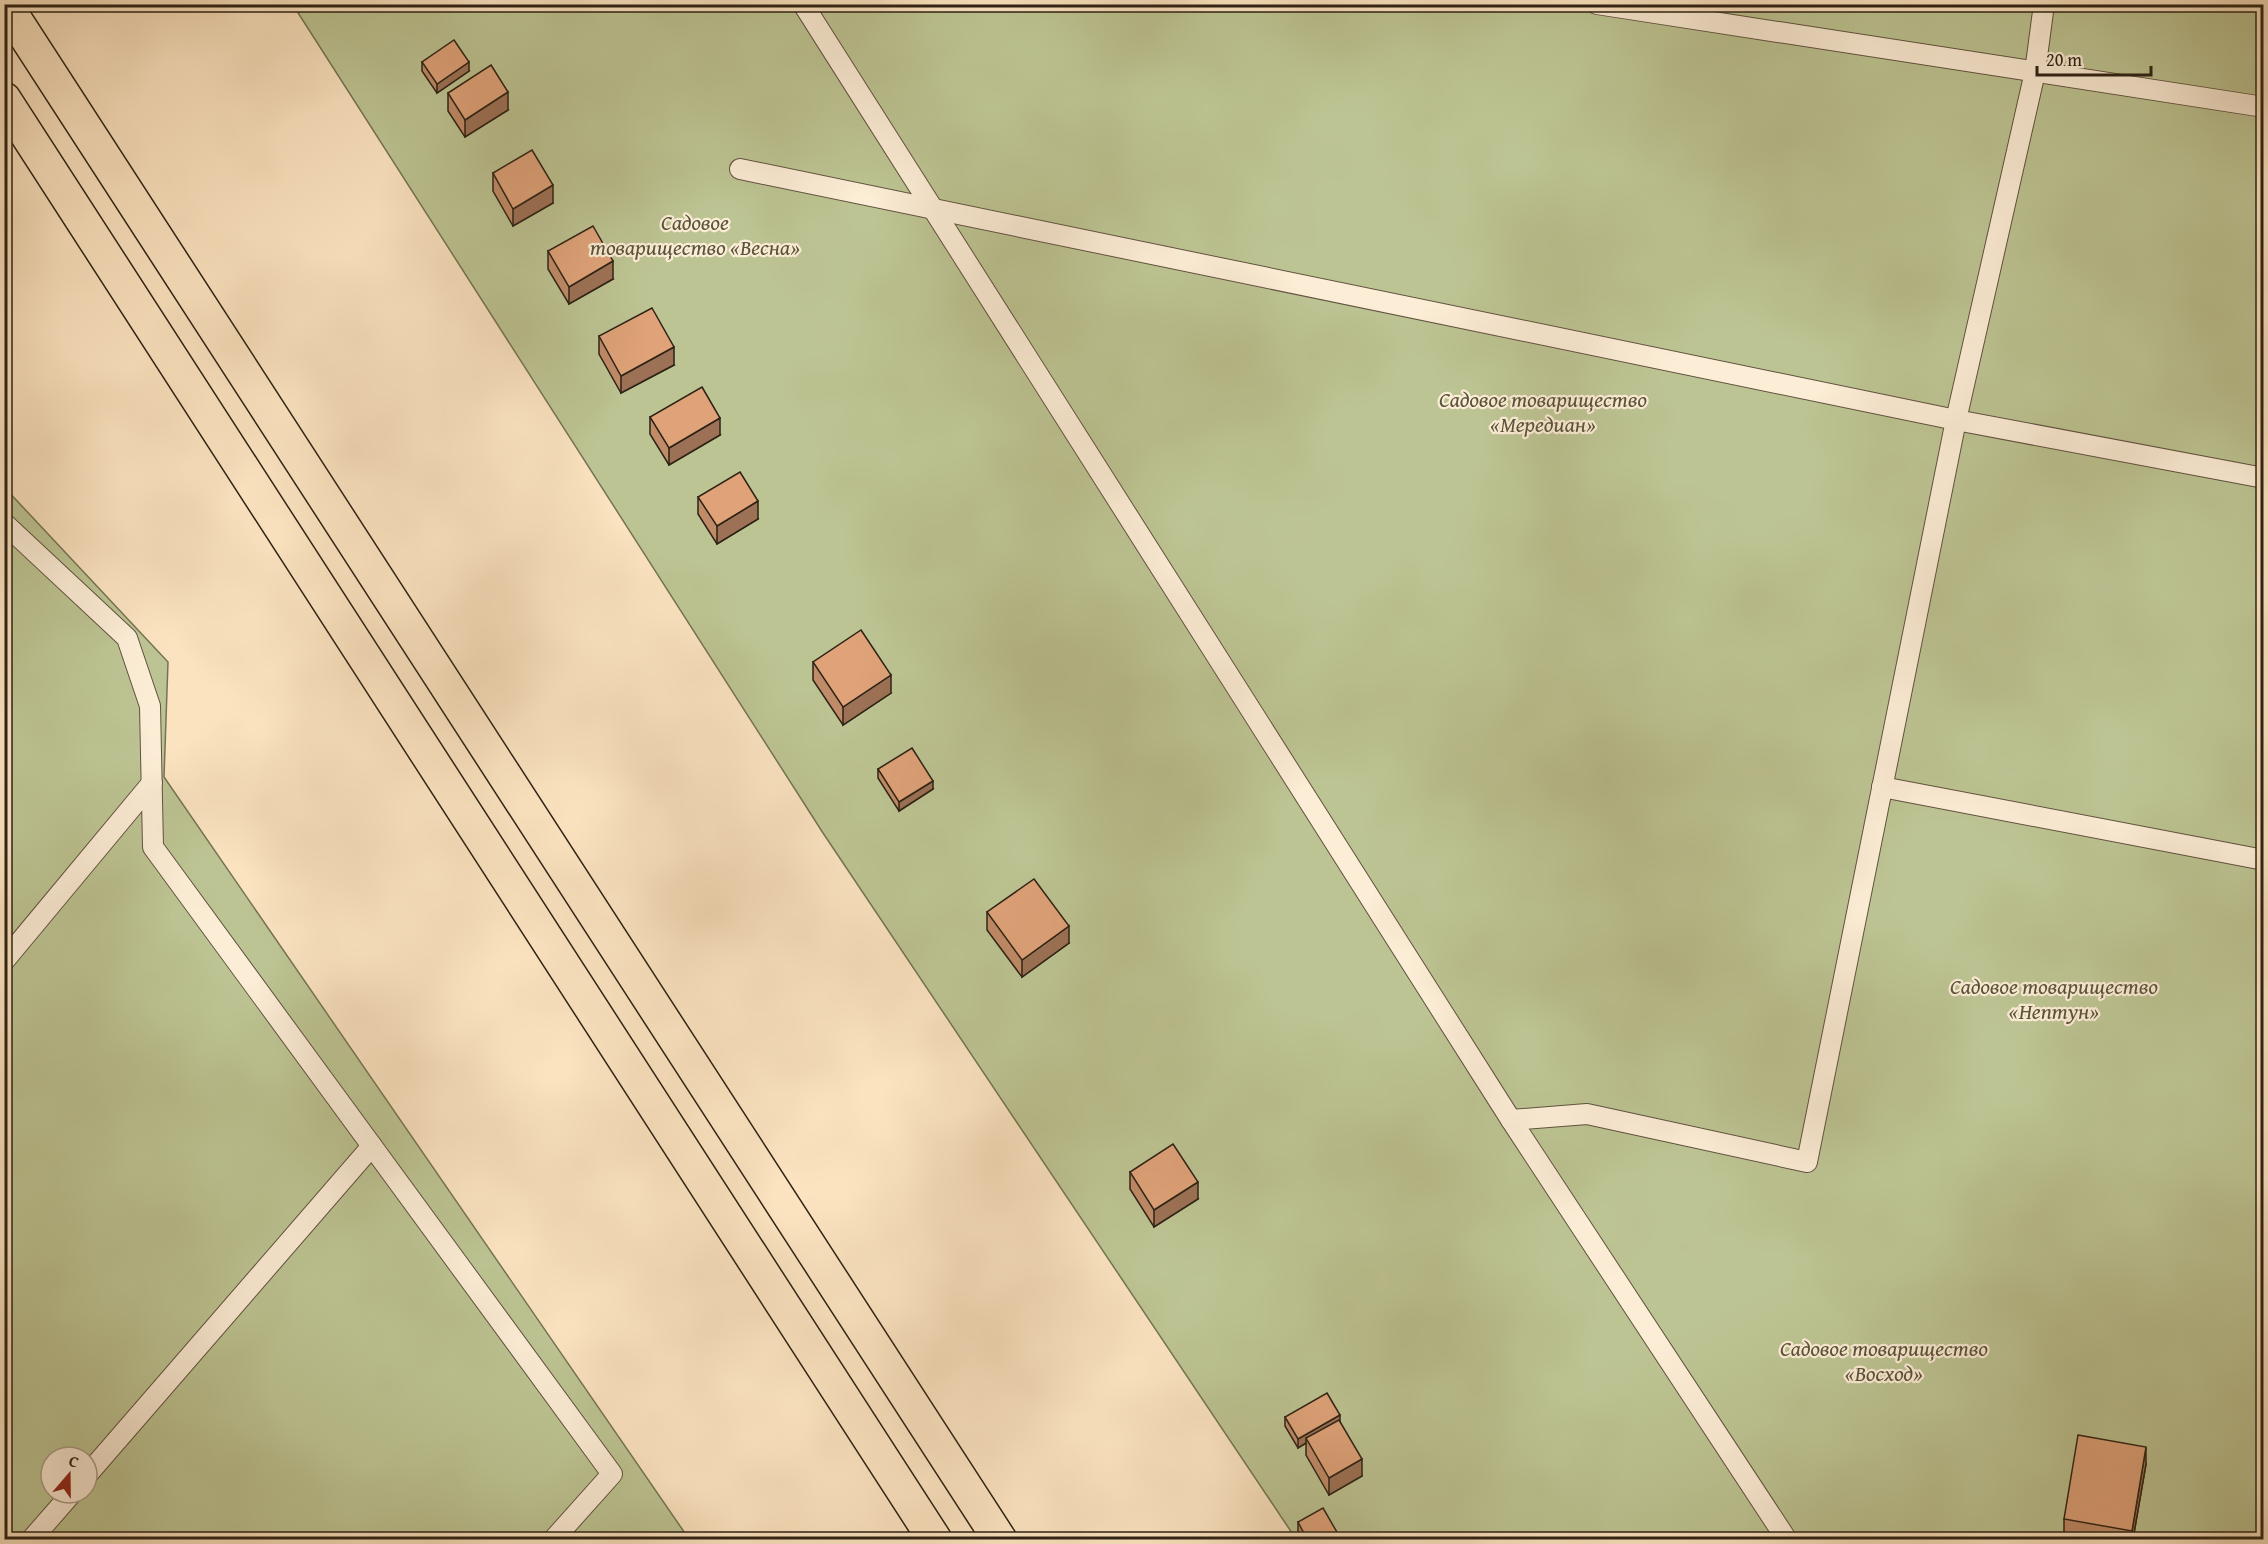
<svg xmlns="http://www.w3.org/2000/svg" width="2268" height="1544" viewBox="0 0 2268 1544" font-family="'Gentium Book Plus',serif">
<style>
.green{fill:#bdc493;stroke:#757354;stroke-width:1.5;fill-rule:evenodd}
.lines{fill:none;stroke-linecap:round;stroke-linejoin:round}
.lane-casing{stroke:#60523f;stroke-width:22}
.primary-casing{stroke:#2d2214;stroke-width:36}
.lane{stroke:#fcedd6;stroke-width:20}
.primary{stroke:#fbe3c0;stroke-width:33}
.wall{fill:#c08b68;stroke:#2d2214;stroke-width:1.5}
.shaded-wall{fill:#9c7155;stroke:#2d2214;stroke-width:1.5}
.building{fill:#dfa279;stroke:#2d2214;stroke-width:1.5}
.labels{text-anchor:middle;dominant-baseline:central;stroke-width:4.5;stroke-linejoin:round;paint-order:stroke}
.park-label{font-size:22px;font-style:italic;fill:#58533a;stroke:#fcedd6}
</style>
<rect width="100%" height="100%" fill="#fbe3c0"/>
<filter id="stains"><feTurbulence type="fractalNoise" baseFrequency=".00333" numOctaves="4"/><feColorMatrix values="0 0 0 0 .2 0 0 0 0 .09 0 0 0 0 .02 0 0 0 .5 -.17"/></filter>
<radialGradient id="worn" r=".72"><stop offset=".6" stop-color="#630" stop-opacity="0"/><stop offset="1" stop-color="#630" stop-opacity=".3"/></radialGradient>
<g class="green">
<polygon points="293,5 2263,5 2263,1539 1296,1539 823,833"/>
<path d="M4,487L168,662L164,777L689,1539H5ZM51,1457H87V1493H51Z"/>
</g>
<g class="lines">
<defs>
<g id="lane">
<polyline points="803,4 1511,1120 1787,1540"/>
<polyline points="1597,4 2264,107"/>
<polyline points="740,169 1956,420 2264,478"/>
<polyline points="4,523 127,638 150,706 153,847 612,1474 553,1540"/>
<polyline points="1882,787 2264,860"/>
<polyline points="4,961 152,783"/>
<polyline points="1511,1120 1587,1114 1807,1162 1956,420 2035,72 2044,4"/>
<polyline points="87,1475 372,1146"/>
<polyline points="31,1540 72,1493"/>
</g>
<g id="primary">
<polyline points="5,4 1000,1540"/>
<polyline points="4,99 935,1540"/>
</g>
</defs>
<use href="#lane" class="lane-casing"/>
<use href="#primary" class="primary-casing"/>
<use href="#lane" class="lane"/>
<use href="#primary" class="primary"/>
</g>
<g class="wall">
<polygon points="422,62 469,71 437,93 422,71"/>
<polygon points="448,93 508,110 465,137 448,111"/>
<polygon points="493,173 553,203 513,226 493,191"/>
<polygon points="548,251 613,279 569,304 548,269"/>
<polygon points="599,336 674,365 621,393 599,354"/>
<polygon points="650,417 720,435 669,465 650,434"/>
<polygon points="698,497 758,519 717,544 698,514"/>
<polygon points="813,662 891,693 843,725 813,680"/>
<polygon points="878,769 933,789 899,811 878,778"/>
<polygon points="987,912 1069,943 1022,977 987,930"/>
<polygon points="1130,1172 1198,1199 1154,1227 1130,1189"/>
<polygon points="1285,1417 1340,1422 1362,1476 1329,1495 1306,1455 1306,1443 1298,1448 1285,1426"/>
<polygon points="2146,1464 2133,1539 2080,1539 2064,1537 2064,1519"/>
<polygon points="1298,1522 1341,1539 1302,1539 1298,1531"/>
</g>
<g class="shaded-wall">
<polygon points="469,62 469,71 437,93 437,84"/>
<polygon points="508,92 508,110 465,137 465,120"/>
<polygon points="553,185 553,203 513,226 513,209"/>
<polygon points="613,261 613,279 569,304 569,287"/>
<polygon points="674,347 674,365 621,393 621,376"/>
<polygon points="720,418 720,435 669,465 669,448"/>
<polygon points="758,501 758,519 717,544 717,526"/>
<polygon points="891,675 891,693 843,725 843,707"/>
<polygon points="933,781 933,789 899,811 899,802"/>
<polygon points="1069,926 1069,943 1022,977 1022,960"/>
<polygon points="1198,1182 1198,1199 1154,1227 1154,1210"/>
<polygon points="1340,1415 1340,1424 1306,1438 1306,1443 1298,1448 1298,1439"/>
<polygon points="2146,1447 2146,1464 2133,1539 2132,1539 2132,1531"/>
<polygon points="1362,1459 1362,1476 1329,1495 1329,1478"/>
</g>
<g class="building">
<polygon points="454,40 469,62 437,84 422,62"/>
<polygon points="491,65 508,92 465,120 448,93"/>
<polygon points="532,150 553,185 513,209 493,173"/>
<polygon points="593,226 613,261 569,287 548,251"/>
<polygon points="652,308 674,347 621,376 599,336"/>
<polygon points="702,387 720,418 669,448 650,417"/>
<polygon points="740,472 758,501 717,526 698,497"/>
<polygon points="861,630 891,675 843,707 813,662"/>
<polygon points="912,748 933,781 899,802 878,769"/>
<polygon points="1034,879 1069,926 1022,960 987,912"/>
<polygon points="1173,1144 1198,1182 1154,1210 1130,1172"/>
<polygon points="1327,1393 1340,1415 1298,1439 1285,1417"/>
<polygon points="1339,1420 1362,1459 1329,1478 1306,1438"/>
<polygon points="2078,1435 2146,1447 2132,1531 2064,1519"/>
<polygon points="1323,1508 1341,1539 1307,1539 1298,1522"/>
</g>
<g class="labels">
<g class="park-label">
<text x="695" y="222">Садовое<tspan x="695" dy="25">товарищество «Весна»</tspan></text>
<text x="1543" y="399">Садовое товарищество<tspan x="1543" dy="25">«Мередиан»</tspan></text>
<text x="2054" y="986">Садовое товарищество<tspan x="2054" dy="25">«Нептун»</tspan></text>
<text x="1884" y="1348">Садовое товарищество<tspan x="1884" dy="25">«Восход»</tspan></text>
</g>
</g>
<rect width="2268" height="1544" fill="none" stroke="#fbe3c0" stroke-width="24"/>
<rect x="6" y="6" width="2256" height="1532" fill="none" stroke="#2d2214" stroke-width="3"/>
<rect x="12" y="12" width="2244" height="1520" fill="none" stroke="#2d2214" stroke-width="1.5"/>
<g transform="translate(69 1475) rotate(20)"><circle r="28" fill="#fcedd6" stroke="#a99c88" stroke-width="1.5"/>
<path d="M0-4.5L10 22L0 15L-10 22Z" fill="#8f2418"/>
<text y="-9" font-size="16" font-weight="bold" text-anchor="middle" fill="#2d2214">С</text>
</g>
<path d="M2037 66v9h114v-9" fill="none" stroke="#2d2214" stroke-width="3"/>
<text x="2046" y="66" font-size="18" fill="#2d2214" stroke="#fcedd6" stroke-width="4.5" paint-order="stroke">20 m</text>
<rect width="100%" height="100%" filter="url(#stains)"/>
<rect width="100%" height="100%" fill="url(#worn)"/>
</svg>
